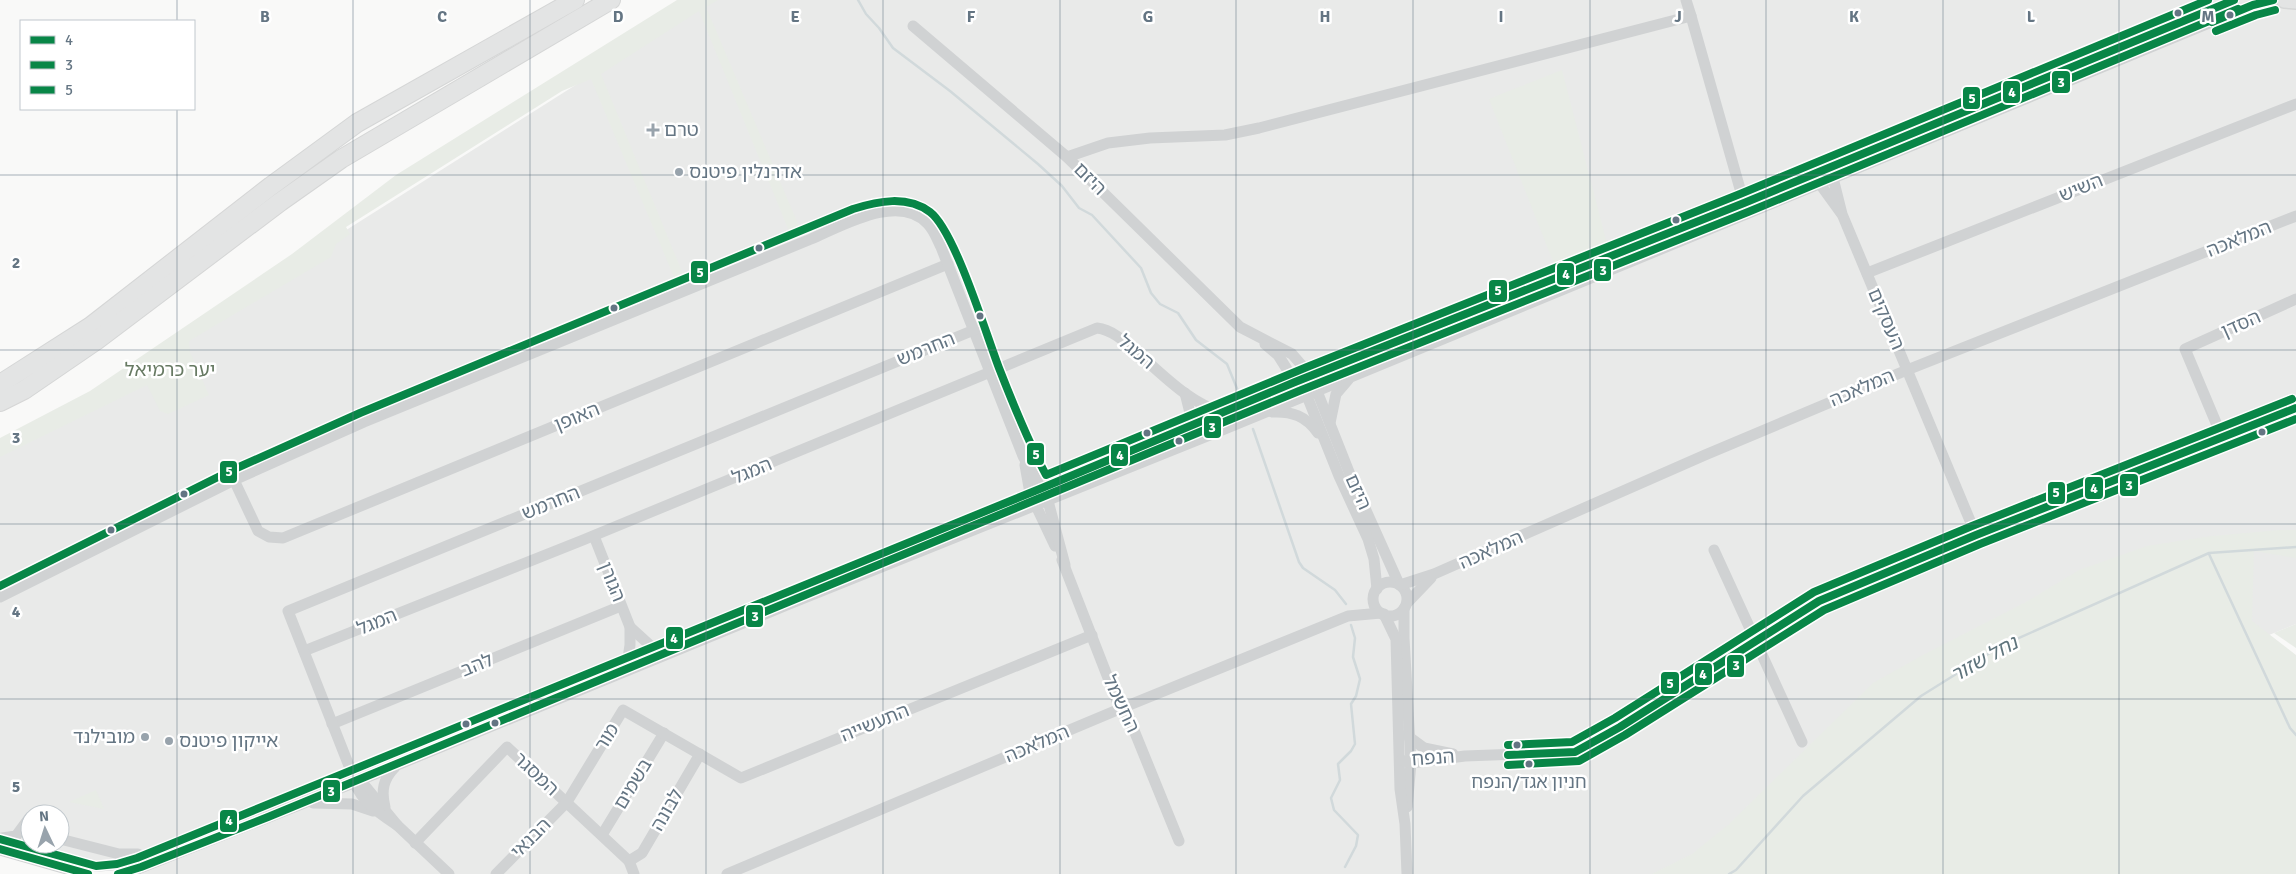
<svg xmlns="http://www.w3.org/2000/svg" width="2296" height="874" viewBox="0 0 2296 874" font-family="Signika,'Noto Sans Hebrew',sans-serif">
<style>
.built{fill:#e9eae9;fill-rule:evenodd}
.green{fill:#e8ece6}
.lines{fill:none;stroke-linecap:round;stroke-linejoin:round}
.stream{stroke:#d1d9db;stroke-width:2.5}
.major-casing{stroke:#d6d7d7;stroke-width:18}
.highway-casing{stroke:#d5d6d6;stroke-width:20}
.minor{stroke:#d0d2d3;stroke-width:11}
.major{stroke:#e3e4e4;stroke-width:15}
.highway{stroke:#e3e4e4;stroke-width:18}
.bus-1-casing{stroke:#fff;stroke-width:11}
.bus-2-casing{stroke:#fff;stroke-width:11}
.bus-3-casing{stroke:#fff;stroke-width:11}
.bus-1{stroke:#088647;stroke-width:8}
.bus-2{stroke:#088647;stroke-width:8}
.bus-3{stroke:#088647;stroke-width:8}
.grid{fill:none;stroke:#647583;stroke-width:1;stroke-opacity:0.55}
.bus-dot{fill:#647583;stroke:#fff;stroke-width:2}
.poi-dot{fill:#98a3ac;stroke:#fff;stroke-width:2}
.labels{text-anchor:middle;dominant-baseline:central;stroke-width:5;stroke-linejoin:round;paint-order:stroke}
.bus-label{font-size:18px;fill:#647583;stroke:#fff}
.poi-label{font-size:19px;fill:#647583;stroke:#fff;text-anchor:start}
.street-label{font-size:19px;fill:#647583;stroke:#fff}
.park-label{font-size:19px;fill:#677a63;stroke:#fff}
.water-label{font-size:20px;font-style:italic;fill:#5f747c;stroke:#fff}
.grid-label{font-size:16px;text-anchor:middle;font-weight:bold;fill:#647583;stroke:#fff;stroke-width:5;stroke-linejoin:round;paint-order:stroke}
.line-badge{stroke:#fff;stroke-width:2}
.badge-label{font-size:14px;text-anchor:middle;font-weight:bold;fill:#fff}
</style>
<rect width="100%" height="100%" fill="#f9f9f8"/>
<path class="built" d="M710,0H2296V624L1687,874H140L133,867L83,872L0,846V449ZM30,814H60V844H30Z"/>
<g class="green">
<polygon points="677,0 718,0 706,7 801,231 791,236 699,11 601,74 685,279 676,282 591,79 562,91 346,227 350,234 336,244 331,257 189,341 190,352 209,395 168,414 160,411 147,385 0,457 0,438 90,391 292,254 396,175"/>
<polygon points="1562,70 1607,244 1554,264 1489,99"/>
<polygon points="2280,530 2296,530 2296,558 2254,551 2252,621 2296,655 2296,874 1652,874 1692,854 1728,825 1873,683 1923,655 2026,602 2079,570 2147,546 2212,536"/>
<polygon points="2296,624 2296,648 2274,633"/>
<polygon points="96,790 104,809 69,802"/>
</g>
<g class="lines">
<g class="stream">
<polyline points="858,0 866,14 879,28 893,48 950,91 1038,164 1062,186 1079,208 1092,215 1141,268 1151,293 1160,304 1178,313 1196,340 1227,364 1238,391"/>
<polyline points="1253,429 1299,562 1303,568 1335,590 1346,604"/>
<polyline points="2209,554 2290,728 2296,735"/>
<polyline points="1345,867 1356,846 1358,835 1334,810 1331,798 1340,780 1338,764 1351,751 1355,744 1351,704 1356,696 1360,679 1353,657 1355,638 1351,625"/>
<polyline points="1729,874 1736,870 1803,796 1921,696 2001,646 2209,553 2296,547"/>
</g>
<defs>
<polyline id="major" points="2284,0 2296,1"/>
<g id="highway">
<polyline points="0,384 91,326 271,186 357,123 575,0"/>
<polyline points="0,402 24,390 97,340 280,202 341,159 611,0"/>
</g>
</defs>
<use href="#major" class="major-casing"/>
<use href="#highway" class="highway-casing"/>
<g class="minor">
<polyline points="1686,0 1691,16"/>
<polyline points="913,26 1067,157 1240,327 1292,354 1311,376 1351,477 1399,584"/>
<polyline points="1067,157 1108,143 1150,138 1225,135 1259,128 1691,16 1744,203"/>
<polyline points="1828,174 1833,178 1842,214 1976,535"/>
<polyline points="1822,176 1820,184 1841,213"/>
<polyline points="1867,273 2296,104"/>
<polyline points="1265,344 1278,355 1295,382 1307,396 1339,476 1368,539 1374,559 1377,589"/>
<polyline points="1185,393 1190,413 1189,427"/>
<path d="M1272,412C1292,411 1306,416 1318,433"/>
<polyline points="1330,423 1336,394 1348,380"/>
<polyline points="2222,437 2185,349 2296,299"/>
<polyline points="1025,465 1030,493 1055,546"/>
<polyline points="234,480 258,531 269,537 283,538 948,264"/>
<polyline points="594,536 630,627 630,645 628,658"/>
<polyline points="1714,550 1802,742"/>
<polyline points="1062,560 1117,701 1129,718 1179,841"/>
<circle cx="1390" cy="599" r="17"/>
<polyline points="1400,585 1434,574 1705,455 1907,370 2296,216"/>
<path d="M0,597L234,480L364,422L811,239C842,226 899,192 928,224C934,230 937,239 941,247L1023,456L1048,501L1065,565"/>
<polyline points="1407,603 1431,578"/>
<polyline points="1404,609 1404,638 1411,763 1407,807"/>
<polyline points="1384,614 1396,639 1400,789 1405,824 1407,874"/>
<polyline points="630,627 653,648"/>
<path d="M304,651L583,540L1097,328C1114,330 1127,344 1140,355C1165,377 1190,403 1223,413"/>
<polyline points="332,724 621,606"/>
<polyline points="1409,737 1424,748 1453,754"/>
<polyline points="1401,760 1411,763 1465,756 1575,752 1620,727 1819,601 1976,535 2296,408"/>
<polyline points="356,775 397,825 449,874"/>
<polyline points="313,803 352,804 373,811"/>
<path d="M385,807C381,791 383,779 395,767"/>
<path d="M397,825C375,811 356,797 351,771L288,611L974,330"/>
<polyline points="602,835 664,733"/>
<polyline points="2,838 16,836 30,817"/>
<path d="M0,839L96,866C124,867 151,852 177,842C235,820 293,796 351,771L1042,488L1295,382L1744,203L2234,0"/>
<polyline points="60,839 119,854 138,854"/>
<polyline points="415,843 507,747 629,861 634,874"/>
<polyline points="0,850 84,874"/>
<polyline points="629,861 642,853 700,754"/>
<polyline points="125,874 302,804 787,605 1220,431 2253,5 2273,0"/>
<polyline points="496,874 567,802 623,710 741,778 1092,635"/>
<polyline points="727,874 1122,708 1348,616 1381,613"/>
</g>
<use href="#major" class="major"/>
<use href="#highway" class="highway"/>
<defs>
<g id="bus-1">
<polyline points="2212,22 2253,5 2273,0"/>
<polyline points="1508,755 1575,752 1620,727 1819,601 1976,535 2296,408"/>
<polyline points="0,839 96,866 117,864 137,858 1042,488 1295,382 1744,203 2234,0"/>
</g>
<g id="bus-2">
<polyline points="2216,31 2256,15 2275,10"/>
<polyline points="1508,765 1579,761 1625,735 1824,610 1980,544 2296,419"/>
<polyline points="0,849 88,874"/>
<polyline points="118,874 141,867 268,817 1299,391 1748,212 2238,9"/>
</g>
<g id="bus-3">
<path d="M0,586L230,471L360,413L853,209C878,201 907,195 930,212C955,231 986,334 999,368C1013,404 1028,441 1046,475L1307,367L1740,194L2208,0"/>
<polyline points="1508,745 1572,742 1615,718 1814,592 1972,526 2292,399"/>
</g>
</defs>
<use href="#bus-1" class="bus-1-casing"/>
<use href="#bus-2" class="bus-2-casing"/>
<use href="#bus-3" class="bus-3-casing"/>
<use href="#bus-1" class="bus-1"/>
<use href="#bus-2" class="bus-2"/>
<use href="#bus-3" class="bus-3"/>
</g>
<path class="grid" d="M177,0V21M353,0V874M530,0V874M706,0V874M883,0V874M1060,0V874M1236,0V874M1413,0V874M1590,0V874M1766,0V874M1943,0V874M2119,0V874M177,109V874M0,175H2296M0,350H2296M0,524H2296M0,699H2296"/>
<g class="bus-dot">
<circle cx="2178" cy="13" r="4.5"/>
<circle cx="2230" cy="15" r="4.5"/>
<circle cx="1676" cy="220" r="4.5"/>
<circle cx="759" cy="248" r="4.5"/>
<circle cx="614" cy="308" r="4.5"/>
<circle cx="980" cy="316" r="4.5"/>
<circle cx="2262" cy="432" r="4.5"/>
<circle cx="1147" cy="433" r="4.5"/>
<circle cx="1179" cy="441" r="4.5"/>
<circle cx="184" cy="494" r="4.5"/>
<circle cx="111" cy="530" r="4.5"/>
<circle cx="495" cy="723" r="4.5"/>
<circle cx="466" cy="724" r="4.5"/>
<circle cx="1517" cy="745" r="4.5"/>
<circle cx="1529" cy="764" r="4.5"/>
</g>
<g class="poi-dot">
<path d="M650.5 122.5h5v5h5v5h-5v5h-5v-5h-5v-5h5z"/>
<circle cx="679" cy="172" r="5"/>
<circle cx="145" cy="737" r="5"/>
<circle cx="169" cy="741" r="5"/>
</g>
<g class="labels">
<g class="bus-label">
<text x="1529" y="782">חניון אגד/הנפח</text>
</g>
<g class="poi-label">
<text x="664" y="130">טרם</text>
<text x="689" y="172">אדרנלין פיטנס</text>
<text x="135" y="737" text-anchor="end">מובילנד</text>
<text x="179" y="741">אייקון פיטנס</text>
</g>
<g class="street-label">
<text transform="translate(1090 179) rotate(45)">היזם</text>
<text transform="translate(2081 188) rotate(-22)">השיש</text>
<text transform="translate(2239 239) rotate(-22)">המלאכה</text>
<text transform="translate(1886 319) rotate(67)">העסקים</text>
<text transform="translate(2241 324) rotate(-24)">הסדן</text>
<text transform="translate(926 349) rotate(-22)">החרמש</text>
<text transform="translate(1136 352) rotate(40)">המגל</text>
<text transform="translate(1862 388) rotate(-23)">המלאכה</text>
<text transform="translate(577 417) rotate(-22)">האופן</text>
<text transform="translate(752 471) rotate(-22)">המגל</text>
<text transform="translate(1358 492) rotate(66)">היזם</text>
<text transform="translate(551 503) rotate(-22)">החרמש</text>
<text transform="translate(1491 550) rotate(-24)">המלאכה</text>
<text transform="translate(612 582) rotate(68)">הגורן</text>
<text transform="translate(377 622) rotate(-22)">המגל</text>
<text transform="translate(477 665) rotate(-22)">להב</text>
<text transform="translate(1121 704) rotate(65)">החשמל</text>
<text transform="translate(875 723) rotate(-22)">התעשייה</text>
<text transform="translate(607 737) rotate(-58)">מור</text>
<text transform="translate(1037 744) rotate(-23)">המלאכה</text>
<text transform="translate(1433 758) rotate(-4)">הנפח</text>
<text transform="translate(536 774) rotate(43)">המסגר</text>
<text transform="translate(633 784) rotate(-59)">בשמים</text>
<text transform="translate(667 810) rotate(-60)">לבונה</text>
<text transform="translate(531 838) rotate(-45)">הבנאי</text>
</g>
<g class="park-label">
<text x="170" y="370">יער כרמיאל</text>
</g>
<g class="water-label">
<text transform="translate(1984 659) rotate(-29)">נחל שזור</text>
</g>
</g>
<g class="grid-label">
<text x="265" y="22">B</text>
<text x="442" y="22">C</text>
<text x="618" y="22">D</text>
<text x="795" y="22">E</text>
<text x="971" y="22">F</text>
<text x="1148" y="22">G</text>
<text x="1325" y="22">H</text>
<text x="1501" y="22">I</text>
<text x="1678" y="22">J</text>
<text x="1854" y="22">K</text>
<text x="2031" y="22">L</text>
<text x="2208" y="22">M</text>
<text x="16" y="268">2</text>
<text x="16" y="443">3</text>
<text x="16" y="617">4</text>
<text x="16" y="792">5</text>
</g>
<g class="line-badge">
<rect x="2051" y="70" width="20" height="24" rx="5" fill="#088647"/>
<rect x="2002" y="80" width="19" height="24" rx="5" fill="#088647"/>
<rect x="1962" y="86" width="19" height="24" rx="5" fill="#088647"/>
<rect x="1593" y="258" width="19" height="24" rx="5" fill="#088647"/>
<rect x="690" y="260" width="19" height="24" rx="5" fill="#088647"/>
<rect x="1556" y="262" width="19" height="24" rx="5" fill="#088647"/>
<rect x="1488" y="279" width="20" height="24" rx="5" fill="#088647"/>
<rect x="1203" y="415" width="19" height="24" rx="5" fill="#088647"/>
<rect x="1026" y="442" width="19" height="24" rx="5" fill="#088647"/>
<rect x="1110" y="443" width="19" height="24" rx="5" fill="#088647"/>
<rect x="219" y="460" width="19" height="24" rx="5" fill="#088647"/>
<rect x="2119" y="473" width="20" height="24" rx="5" fill="#088647"/>
<rect x="2084" y="476" width="20" height="24" rx="5" fill="#088647"/>
<rect x="2047" y="481" width="19" height="24" rx="5" fill="#088647"/>
<rect x="745" y="604" width="19" height="24" rx="5" fill="#088647"/>
<rect x="665" y="626" width="19" height="24" rx="5" fill="#088647"/>
<rect x="1726" y="654" width="19" height="24" rx="5" fill="#088647"/>
<rect x="1694" y="662" width="19" height="24" rx="5" fill="#088647"/>
<rect x="1660" y="671" width="20" height="24" rx="5" fill="#088647"/>
<rect x="322" y="779" width="19" height="24" rx="5" fill="#088647"/>
<rect x="219" y="809" width="19" height="24" rx="5" fill="#088647"/>
</g>
<g class="badge-label">
<text x="2061" y="87">3</text>
<text x="2012" y="97">4</text>
<text x="1972" y="103">5</text>
<text x="1603" y="275">3</text>
<text x="700" y="277">5</text>
<text x="1566" y="279">4</text>
<text x="1498" y="295">5</text>
<text x="1212" y="432">3</text>
<text x="1036" y="459">5</text>
<text x="1120" y="460">4</text>
<text x="229" y="476">5</text>
<text x="2129" y="490">3</text>
<text x="2094" y="493">4</text>
<text x="2056" y="497">5</text>
<text x="755" y="621">3</text>
<text x="674" y="643">4</text>
<text x="1736" y="670">3</text>
<text x="1703" y="679">4</text>
<text x="1670" y="688">5</text>
<text x="331" y="796">3</text>
<text x="229" y="825">4</text>
</g>
<rect x="20" y="20" width="175" height="90" fill="#ffffff" stroke="#c1c8cd"/>
<rect x="30" y="36" width="25" height="8" fill="#088647" stroke="#c1c8cd"/>
<text x="65" y="45" font-size="15" fill="#647583">4</text>
<rect x="30" y="61" width="25" height="8" fill="#088647" stroke="#c1c8cd"/>
<text x="65" y="70" font-size="15" fill="#647583">3</text>
<rect x="30" y="86" width="25" height="8" fill="#088647" stroke="#c1c8cd"/>
<text x="65" y="95" font-size="15" fill="#647583">5</text>
<g transform="translate(45 829) rotate(356)"><circle r="24" fill="#ffffff" stroke="#c1c8cd"/>
<path d="M0-4L9 19L0 12L-9 19Z" fill="#98a3ac"/>
<text y="-8" font-size="14" font-weight="bold" text-anchor="middle" fill="#647583">N</text>
</g>
</svg>
